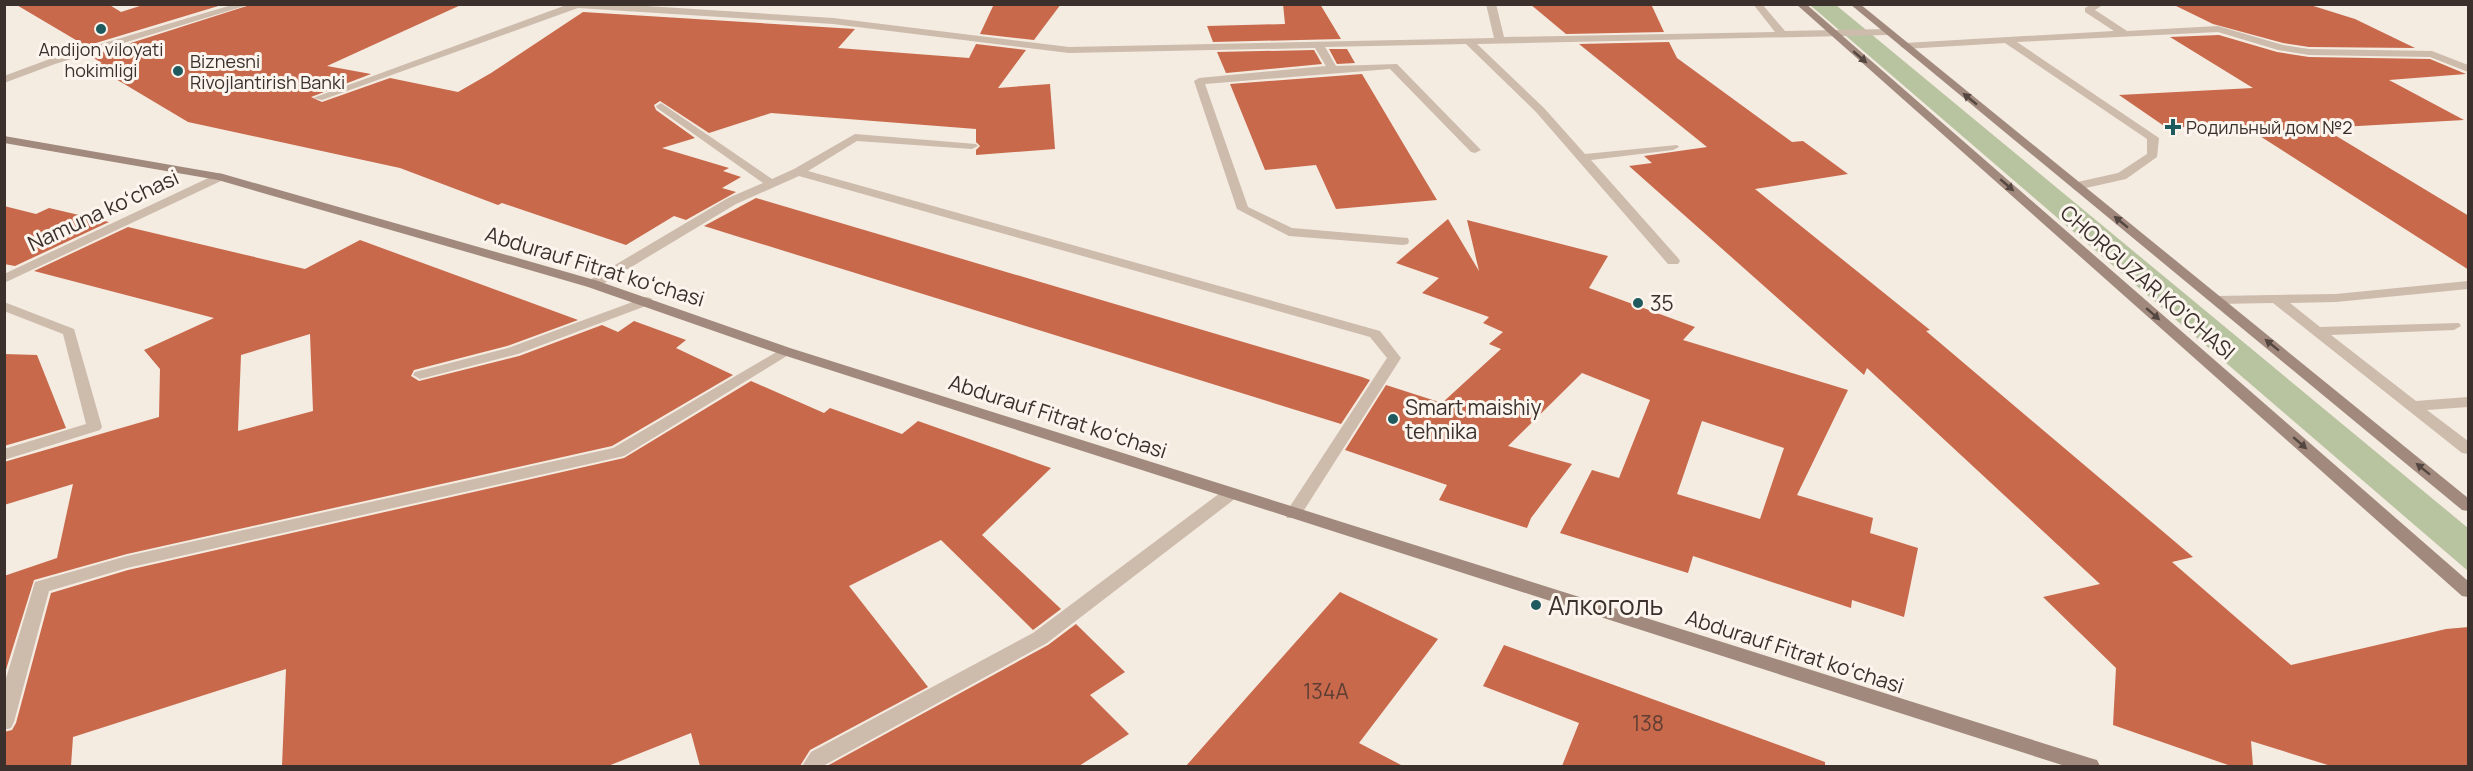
<svg xmlns="http://www.w3.org/2000/svg" width="2473" height="771" viewBox="0 0 2473 771" font-family="Manrope,sans-serif">
<style>
.green{fill:#b8c4a0}
.building{fill:#c8694b;fill-rule:evenodd}
.lines{fill:none;stroke-linecap:round;stroke-linejoin:round}
.service{fill:#cdbbac;fill-rule:evenodd}
.minor{fill:#cdbbac;fill-rule:evenodd}
.secondary{fill:#a18a7d;fill-rule:evenodd}
.oneway{fill:#544640}
.poi-dot{fill:#1f5a5e;stroke:#fbf5ee;stroke-width:2}
.labels{text-anchor:middle;dominant-baseline:central;stroke-width:6;stroke-linejoin:round;paint-order:stroke}
.far-poi-label{font-size:18px;fill:#3b302b;stroke:#fbf5ee;text-anchor:start}
.street-label{font-size:21px;fill:#3b302b;stroke:#fbf5ee}
.poi-label{font-size:21px;fill:#3b302b;stroke:#fbf5ee;text-anchor:start}
.near-number-label{font-size:21px;fill:#5e3e33}
.near-poi-label{font-size:26px;fill:#3b302b;stroke:#fbf5ee;text-anchor:start}
</style>
<rect width="100%" height="100%" fill="#f4ebe1"/>
<polygon class="green" points="1810,5 1836,5 2468,528 2468,571"/>
<g class="building">
<polygon points="15,4 108,4 121,12 146,4 225,4 86,46"/>
<polygon points="253,4 463,4 327,66 371,74 311,97 322,102 390,78 458,92 491,73 583,12 855,29 838,48 969,58 976,44 1026,50 998,88 1050,84 1055,149 976,155 976,150 980,146 976,142 976,129 771,113 709,133 660,101 654,105 656,110 695,138 662,148 729,168 723,171 741,177 722,188 736,192 686,220 674,216 626,245 502,203 498,205 400,168 188,122 94,66 102,63 90,56"/>
<polygon points="994,4 1061,4 1034,40 980,34"/>
<polygon points="1283,4 1320,4 1341,39 1213,42 1207,26 1285,24"/>
<polygon points="1530,4 1651,4 1664,32 1566,34"/>
<polygon points="2172,4 2307,4 2355,19 2415,48 2309,47 2283,43 2213,24"/>
<polygon points="2219,35 2277,52 2309,57 2430,59 2466,74 2389,80 2464,120 2323,128 2469,216 2469,270 2241,124 2167,128 2119,95 2253,88 2170,37"/>
<polygon points="1669,42 1677,58 1792,142 1803,141 1848,174 1755,189 1930,330 1926,331 2193,557 2172,562 2291,665 2446,629 2469,627 2469,766 2331,766 2251,741 2253,766 2231,766 2113,725 2116,668 2043,597 2100,584 1867,368 1864,375 1629,166 1652,163 1644,156 1707,147 1579,44"/>
<polygon points="1329,49 1347,49 1355,63 1337,64"/>
<polygon points="1314,50 1322,64 1226,73 1217,52"/>
<polygon points="1362,74 1413,160 1437,200 1336,209 1316,165 1265,170 1230,84"/>
<polygon points="756,198 1362,377 1370,380 1341,424 704,226"/>
<polygon points="4,206 36,214 49,208 109,222 15,266 4,264"/>
<path d="M1448,219L1479,271L1467,220L1608,256L1589,288L1695,327L1683,340L1848,390L1797,495L1873,518L1870,533L1918,548L1904,617L1852,600L1851,608L1693,556L1688,573L1560,533L1592,470L1619,478L1650,400L1582,373L1508,446L1572,464L1531,518L1527,528L1439,500L1447,485L1345,450L1386,385L1442,403L1501,349L1489,344L1503,332L1483,323L1489,317L1422,293L1439,278L1396,263ZM1702,421L1784,448L1760,519L1677,494Z"/>
<path d="M128,227L305,269L360,240L578,320L507,346L414,370L411,376L419,381L519,356L602,325L618,332L634,321L686,340L676,348L733,375L612,446L127,554L34,580L4,676V576L57,558L73,484L4,505V462L159,417L160,369L144,350L214,318L34,271ZM310,334L313,411L238,431L241,355Z"/>
<polygon points="4,354 37,355 66,428 4,446"/>
<polygon points="751,381 824,413 830,408 902,434 918,421 1051,468 982,535 1061,609 1033,630 941,540 849,586 928,687 810,750 800,766 700,766 691,733 608,766 282,766 286,669 73,737 71,766 4,766 4,732 12,730 16,723 51,593 128,570 624,458"/>
<polygon points="1340,592 1438,639 1359,743 1403,766 1186,766"/>
<polygon points="1076,624 1125,672 1090,695 1129,734 1079,766 827,766 1048,645"/>
<polygon points="1504,645 1825,762 1825,766 1562,766 1579,723 1483,686"/>
</g>
<g class="lines">
<g class="service">
<polygon points="235,4 251,4 55,64 4,83 4,76 47,60"/>
<polygon points="569,4 615,4 833,18 1069,47 1494,38 1486,4 1496,4 1504,37 1775,32 1753,4 1762,4 1785,31 1888,29 1893,32 1888,35 1477,44 1544,108 1585,154 1677,145 1679,147 1673,150 1591,160 1678,258 1680,261 1678,264 1668,264 1536,112 1466,44 1325,47 1336,66 1397,64 1479,148 1481,150 1475,153 1471,152 1390,69 1205,84 1248,207 1292,228 1408,238 1409,241 1408,244 1403,245 1289,236 1237,209 1194,81 1199,78 1326,66 1315,48 1069,53 833,24 578,8 322,100 313,98"/>
<polygon points="2092,4 2104,4 2095,10 2127,31 2218,26 2283,45 2309,49 2432,51 2468,65 2468,72 2430,57 2309,55 2278,50 2218,32 2017,42 2159,138 2157,157 2126,179 2077,190 2073,189 2073,183 2118,173 2147,154 2147,139 2005,43 1905,49 1900,46 1905,43 2114,31 2085,12 2085,8"/>
<polygon points="661,103 772,179 794,169 855,134 976,144 978,146 972,149 857,141 808,171 1380,331 1401,358 1299,518 1287,518 1285,514 1387,358 1370,337 799,176 736,204 598,287 588,287 586,284 588,281 728,198 763,183 657,108 656,106"/>
<polygon points="2468,281 2468,289 2336,302 2290,303 2320,327 2459,323 2461,326 2454,330 2331,335 2416,401 2468,397 2468,407 2427,410 2468,441 2468,454 2462,453 2273,303 2216,304 2209,300 2216,296 2336,294"/>
<polygon points="646,297 651,298 653,301 651,304 518,354 420,379 413,375 415,372 508,348"/>
<polygon points="4,302 74,329 102,427 100,430 4,460 4,449 86,424 63,334 4,311"/>
</g>
<g class="minor">
<polygon points="219,173 223,174 223,180 4,283 4,274"/>
<polygon points="785,347 792,351 790,354 624,456 127,568 49,591 14,722 11,728 4,730 4,685 35,582 127,556 613,448"/>
<polygon points="1230,488 1236,490 1238,494 1236,498 1047,643 823,766 802,766 811,752 1033,633 1224,490"/>
</g>
<g class="secondary">
<polygon points="1796,4 1806,4 2468,581 2468,597 2462,596"/>
<polygon points="1850,4 1860,4 2468,498 2468,511 2462,510"/>
<polygon points="4,136 223,174 598,281 790,348 2090,758 2097,760 2100,766 2065,766 780,354 588,287 218,180 4,143"/>
</g>
</g>
<defs><path id="oneway-solid" d="M-6-.8H1V-3.2L6.5 0L1 3.2V.8H-6Z" transform="scale(1.5)"/></defs>
<g class="oneway">
<use href="#oneway-solid" transform="translate(1860 57) rotate(41)"/>
<use href="#oneway-solid" transform="translate(1970 99) rotate(-141)"/>
<use href="#oneway-solid" transform="translate(2007 185) rotate(41)"/>
<use href="#oneway-solid" transform="translate(2121 222) rotate(-141)"/>
<use href="#oneway-solid" transform="translate(2153 314) rotate(41)"/>
<use href="#oneway-solid" transform="translate(2272 345) rotate(-141)"/>
<use href="#oneway-solid" transform="translate(2300 443) rotate(41)"/>
<use href="#oneway-solid" transform="translate(2423 469) rotate(-141)"/>
</g>
<g class="poi-dot">
<circle cx="101" cy="29" r="6"/>
<circle cx="178" cy="71" r="6"/>
<path d="M2170 118h6v6h6v6h-6v6h-6v-6h-6v-6h6z"/>
<circle cx="1638" cy="303" r="6"/>
<circle cx="1393" cy="419" r="6"/>
<circle cx="1536" cy="605" r="6"/>
</g>
<g class="labels">
<g class="far-poi-label">
<text x="101" y="49" text-anchor="middle">Andijon vilоyati<tspan x="101" dy="21">hоkimligi</tspan></text>
<text x="190" y="61">Biznesni<tspan x="190" dy="21">Rivojlantirish Banki</tspan></text>
<text x="2186" y="127">Родильный дом №2</text>
</g>
<g class="street-label">
<text transform="translate(103 210) rotate(-25)">Namuna koʻchasi</text>
<text transform="translate(595 266) rotate(17)">Abdurauf Fitrat koʻchasi</text>
<text transform="translate(2148 282) rotate(41)">CHORGUZAR KO'CHASI</text>
<text transform="translate(1058 416) rotate(18)">Abdurauf Fitrat koʻchasi</text>
<text transform="translate(1795 651) rotate(18)">Abdurauf Fitrat koʻchasi</text>
</g>
<g class="poi-label">
<text x="1650" y="303">35</text>
<text x="1405" y="407">Smart maishiy<tspan x="1405" dy="24">tehnika</tspan></text>
</g>
<g class="near-number-label">
<text x="1326" y="691">134A</text>
<text x="1648" y="723">138</text>
</g>
<g class="near-poi-label">
<text x="1548" y="605">Алкоголь</text>
</g>
</g>
<rect width="2473" height="771" fill="none" stroke="#3b302b" stroke-width="12"/>
</svg>
